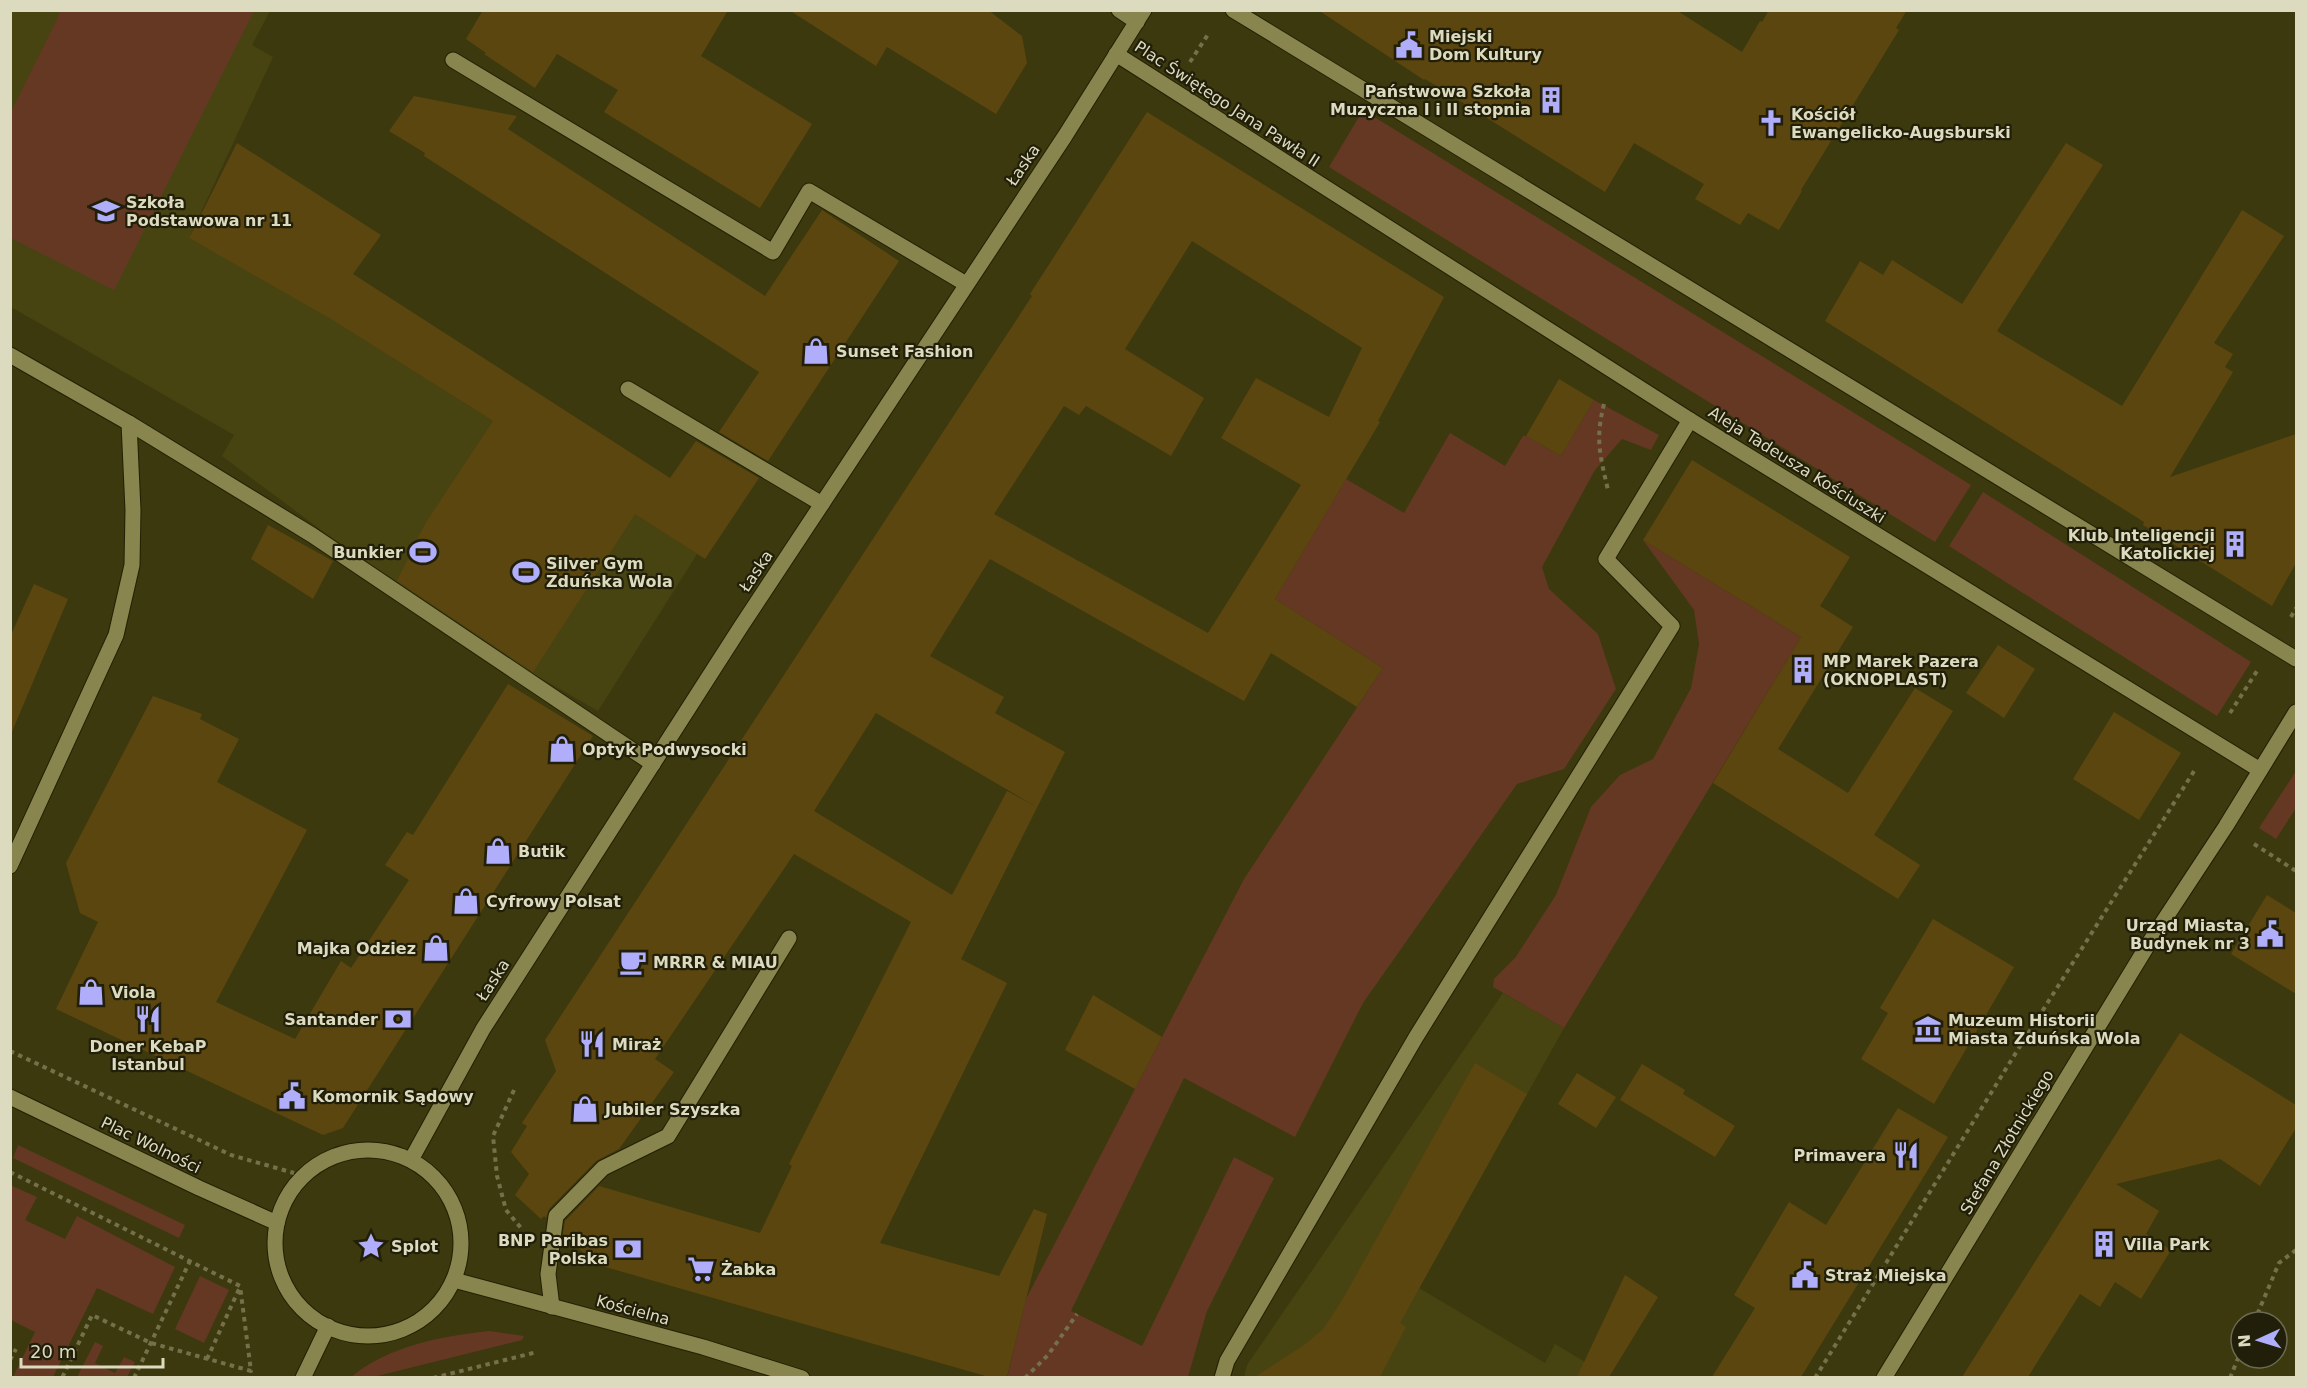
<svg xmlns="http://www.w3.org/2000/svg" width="2307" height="1388" viewBox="0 0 2307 1388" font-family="'DejaVu Sans',sans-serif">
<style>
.built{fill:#484412}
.green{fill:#643823}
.building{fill:#5c460f;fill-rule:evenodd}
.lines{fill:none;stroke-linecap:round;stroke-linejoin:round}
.minor-casing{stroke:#222003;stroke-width:17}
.path{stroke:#73704a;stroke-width:4;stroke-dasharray:4.5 4.5;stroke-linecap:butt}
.minor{stroke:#89854f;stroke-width:15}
.labels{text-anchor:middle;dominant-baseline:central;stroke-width:4.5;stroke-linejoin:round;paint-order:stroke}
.poi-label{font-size:16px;font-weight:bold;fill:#dddbbf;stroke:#211f09;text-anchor:start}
.street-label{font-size:16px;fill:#dddbbf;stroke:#211f09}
</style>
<rect width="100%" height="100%" fill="#3c390e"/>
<g class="built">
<polygon points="11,11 270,11 252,45 273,57 189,238 311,306 493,421 697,554 598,711 532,673 388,580 222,456 234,435 11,307"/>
<polygon points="1503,993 1564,1028 1419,1288 1545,1363 1555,1344 1610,1377 1244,1378 1247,1365"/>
</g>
<g class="green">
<polygon points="61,11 254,11 114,290 11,238 11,112"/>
<polygon points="1363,110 1971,485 1935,542 1329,167"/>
<polygon points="1594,400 1659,435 1651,450 1622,439 1595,470 1542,567 1549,589 1598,634 1616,689 1564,769 1517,784 1363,1003 1295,1137 1184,1078 1071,1311 1142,1346 1234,1157 1274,1178 1207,1311 1188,1377 1007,1378 1026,1299 1244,879 1383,668 1275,599 1346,479 1404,513 1450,433 1505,466 1523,436 1526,436 1561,456"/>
<polygon points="1983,492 2251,662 2217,716 1949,546"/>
<polygon points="1643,540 1801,637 1564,1028 1493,987 1494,979 1515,958 1556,895 1591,807 1620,775 1653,759 1691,688 1699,644 1694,610"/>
<polygon points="2296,771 2296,808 2276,839 2259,828"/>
<polygon points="18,1145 185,1225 179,1238 13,1158"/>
<polygon points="10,1185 37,1197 25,1220 65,1239 77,1216 175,1267 153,1314 97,1288 53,1377 13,1377 35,1332 11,1320"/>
<polygon points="200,1276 229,1290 204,1343 175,1329"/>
<path d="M489,1331L524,1336L522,1340L373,1377H351C388,1346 442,1336 489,1331Z"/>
<polygon points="95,1342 103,1346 95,1363 115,1373 124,1357 135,1362 127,1377 77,1377"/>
</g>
<g class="building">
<polygon points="483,10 728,10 701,56 812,124 760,208 604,112 618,90 557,54 535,88 484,54 486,53 466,39"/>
<polygon points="789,10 988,10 1022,36 1027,63 996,114 887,47 876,66"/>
<polygon points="1318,10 1676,10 1742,52 1760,21 1762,22 1769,10 1907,10 1896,28 1899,30 1801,190 1802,191 1779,230 1748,213 1740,225 1695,199 1704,184 1634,143 1605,192 1425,79 1424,80"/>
<polygon points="414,96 517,116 508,129 765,296 822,210 899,261 768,461 719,432 759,372 424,156 425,153 389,131"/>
<path d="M1147,112L1444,297L1378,421L1380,422L1275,599L1383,668L1357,707L1271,653L1244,701L990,559L930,656L1004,697L995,713L1065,752L961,959L1007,983L880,1243L999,1276L1034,1209L1047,1214L1007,1377H989L595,1264L563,1234L565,1221L599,1186L760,1233L792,1166L789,1164L911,922L794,854L655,1059L674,1072L619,1149L596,1161L549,1209L546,1218L544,1216L541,1219L515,1195L529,1174L511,1152L527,1126L522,1123L556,1071L545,1040L1032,296L1030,294ZM1192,241L1362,348L1329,417L1256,378L1221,438L1301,485L1208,633L994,514L1064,406L1079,415L1086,406L1171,456L1204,398L1125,349ZM876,713L1037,807L1007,791L952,895L814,811Z"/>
<polygon points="237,143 381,235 353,274 670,478 696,441 759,478 705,559 635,514 533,672 397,581 425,524 493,421 331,319 189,238"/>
<polygon points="2066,143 2103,165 1997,331 2122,406 2242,210 2284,236 2214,343 2233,354 2225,367 2233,372 2170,477 2296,434 2296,563 2272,606 2143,525 2144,522 1825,321 1860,261 1883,275 1892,260 1962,304"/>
<polygon points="1559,379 1594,400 1561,456 1526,436"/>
<polygon points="1692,460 1850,557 1820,606 1853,627 1778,749 1848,793 1915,688 1953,711 1874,835 1920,865 1898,899 1713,783 1801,637 1643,540"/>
<polygon points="268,525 333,561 313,599 251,559"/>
<polygon points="34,584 68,599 11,734 10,637"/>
<polygon points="1998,645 2035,669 2004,718 1966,693"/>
<polygon points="508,684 593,736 343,1128 323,1135 56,1009 98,922 80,913 66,863 153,696 202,714 200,719 239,739 217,782 307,830 216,1002 295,1039 341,961 351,968 409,880 385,865 407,832 413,835"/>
<polygon points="2114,712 2181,753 2139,820 2073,779"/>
<polygon points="2267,895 2296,913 2296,994 2231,954"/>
<polygon points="1933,919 2014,967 1934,1104 1861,1059 1888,1013 1880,1008"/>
<polygon points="1093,995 1162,1037 1135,1089 1065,1050"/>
<polygon points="2180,1033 2296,1105 2296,1128 2260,1186 2220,1159 2116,1184 2159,1211 2146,1234 2171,1250 2141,1299 2115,1282 2100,1307 2080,1294 2028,1377 1962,1377"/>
<polygon points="1475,1063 1527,1094 1400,1323 1406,1327 1380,1377 1255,1377 1307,1343 1324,1328 1344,1297"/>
<polygon points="1642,1064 1685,1090 1683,1094 1735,1126 1715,1157 1620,1100"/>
<polygon points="1577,1073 1616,1097 1596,1128 1558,1104"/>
<polygon points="1898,1108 1948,1137 1801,1377 1712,1377 1755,1308 1734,1295 1789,1202 1826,1225"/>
<polygon points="1625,1275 1658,1297 1609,1377 1577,1377"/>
</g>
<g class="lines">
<defs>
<g id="minor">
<polyline points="1119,10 1137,22"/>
<polyline points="1233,10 2296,659"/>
<polyline points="1116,54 1690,420 2260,770"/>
<polyline points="453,60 773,252 809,191 966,284"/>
<polyline points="10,355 129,423 312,535 653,764"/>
<polyline points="628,389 822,504"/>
<polyline points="10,866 116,635 132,565 133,510 129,423"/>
<polyline points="10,1097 199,1188 277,1223"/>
<circle cx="368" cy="1243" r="93"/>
<polyline points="411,1160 483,1029 740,628 1065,136 1144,10"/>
<polyline points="454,1280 703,1347 802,1378"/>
<polyline points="552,1307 548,1274 556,1216 603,1168 668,1136 789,938"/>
<polyline points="303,1378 328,1326"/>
<polyline points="1222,1378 1227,1361 1416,1037 1672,626 1606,559 1690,420"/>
<polyline points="1884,1378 2149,943 2226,826 2296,712"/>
</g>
</defs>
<use href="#minor" class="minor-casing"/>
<g class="path">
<polyline points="1190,62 1209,33"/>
<path d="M1604,404C1595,440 1600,455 1608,490"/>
<polyline points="2291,617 2296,608"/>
<polyline points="2230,713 2257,671"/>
<polyline points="2254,844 2296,871"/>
<polyline points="10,1051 231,1155 294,1173"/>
<polyline points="514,1090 493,1136 497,1176 506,1210 521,1228"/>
<polyline points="10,1172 240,1286 251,1371 151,1343 92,1315 62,1378"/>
<polyline points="2254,1322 2279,1263 2296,1250"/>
<polyline points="207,1359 240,1287"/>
<polyline points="10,1360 16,1349"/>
<polyline points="134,1378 190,1261"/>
<polyline points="433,1378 537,1352"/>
<polyline points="1025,1378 1048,1355 1077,1314"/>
<polyline points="1815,1378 2012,1059 2196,768"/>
<polyline points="2230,1378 2241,1351"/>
</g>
<use href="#minor" class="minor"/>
</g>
<defs>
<symbol id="civic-bare" viewBox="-9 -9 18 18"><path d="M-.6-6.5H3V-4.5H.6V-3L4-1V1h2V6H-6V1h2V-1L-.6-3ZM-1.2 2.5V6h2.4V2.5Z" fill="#b0aefa" stroke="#211f09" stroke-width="2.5" paint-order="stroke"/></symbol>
<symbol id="building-bare" viewBox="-9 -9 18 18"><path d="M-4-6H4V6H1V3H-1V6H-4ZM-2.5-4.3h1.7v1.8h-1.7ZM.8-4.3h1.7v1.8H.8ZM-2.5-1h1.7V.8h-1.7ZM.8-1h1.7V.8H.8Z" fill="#b0aefa" stroke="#211f09" stroke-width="2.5" paint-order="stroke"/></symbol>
<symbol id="church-bare" viewBox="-9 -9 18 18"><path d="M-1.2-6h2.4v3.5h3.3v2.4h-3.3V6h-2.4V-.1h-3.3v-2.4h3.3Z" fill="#b0aefa" stroke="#211f09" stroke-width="2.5" paint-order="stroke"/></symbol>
<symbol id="school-bare" viewBox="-9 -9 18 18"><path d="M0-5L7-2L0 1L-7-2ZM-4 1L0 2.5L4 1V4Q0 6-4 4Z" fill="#b0aefa" stroke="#211f09" stroke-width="2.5" paint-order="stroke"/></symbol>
<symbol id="shop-bare" viewBox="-9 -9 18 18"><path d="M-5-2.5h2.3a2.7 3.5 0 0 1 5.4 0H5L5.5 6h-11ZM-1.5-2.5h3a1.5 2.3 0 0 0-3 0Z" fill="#b0aefa" stroke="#211f09" stroke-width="2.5" paint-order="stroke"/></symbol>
<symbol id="stadium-bare" viewBox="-9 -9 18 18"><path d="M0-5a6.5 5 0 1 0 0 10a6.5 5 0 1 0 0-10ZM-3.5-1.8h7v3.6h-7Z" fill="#b0aefa" stroke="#211f09" stroke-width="2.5" paint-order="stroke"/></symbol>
<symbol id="cafe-bare" viewBox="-9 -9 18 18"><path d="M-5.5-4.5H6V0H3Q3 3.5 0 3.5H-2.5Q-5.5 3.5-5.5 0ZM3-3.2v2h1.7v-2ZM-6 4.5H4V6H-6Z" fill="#b0aefa" stroke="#211f09" stroke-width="2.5" paint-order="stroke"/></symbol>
<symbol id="restaurant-bare" viewBox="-9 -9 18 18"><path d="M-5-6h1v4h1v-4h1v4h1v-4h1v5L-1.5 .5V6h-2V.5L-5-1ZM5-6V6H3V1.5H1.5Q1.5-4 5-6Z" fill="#b0aefa" stroke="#211f09" stroke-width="2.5" paint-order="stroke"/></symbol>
<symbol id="bank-bare" viewBox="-9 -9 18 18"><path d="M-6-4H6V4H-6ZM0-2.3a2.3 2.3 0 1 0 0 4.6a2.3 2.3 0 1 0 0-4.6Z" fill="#b0aefa" stroke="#211f09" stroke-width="2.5" paint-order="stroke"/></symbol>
<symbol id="museum-bare" viewBox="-9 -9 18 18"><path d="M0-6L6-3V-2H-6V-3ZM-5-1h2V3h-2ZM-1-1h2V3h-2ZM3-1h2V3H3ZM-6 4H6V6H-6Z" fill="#b0aefa" stroke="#211f09" stroke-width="2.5" paint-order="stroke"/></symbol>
<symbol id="sight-bare" viewBox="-9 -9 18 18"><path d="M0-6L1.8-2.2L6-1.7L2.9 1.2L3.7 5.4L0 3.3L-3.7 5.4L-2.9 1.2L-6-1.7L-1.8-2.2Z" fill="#b0aefa" stroke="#211f09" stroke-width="2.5" paint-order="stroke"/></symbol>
<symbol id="supermarket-bare" viewBox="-9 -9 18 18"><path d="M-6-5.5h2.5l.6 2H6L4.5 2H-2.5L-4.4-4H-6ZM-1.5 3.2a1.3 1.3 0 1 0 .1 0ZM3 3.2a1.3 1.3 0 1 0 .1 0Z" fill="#b0aefa" stroke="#211f09" stroke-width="2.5" paint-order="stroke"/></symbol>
</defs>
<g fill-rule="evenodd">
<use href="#civic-bare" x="1390" y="26" width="38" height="38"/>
<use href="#building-bare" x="1532" y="81" width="38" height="38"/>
<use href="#church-bare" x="1752" y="104" width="38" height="38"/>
<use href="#school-bare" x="87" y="192" width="38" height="38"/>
<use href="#shop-bare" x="797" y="332" width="38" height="38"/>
<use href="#building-bare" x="2216" y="525" width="38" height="38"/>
<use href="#stadium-bare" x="404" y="533" width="38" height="38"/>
<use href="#stadium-bare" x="507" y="553" width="38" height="38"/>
<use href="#building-bare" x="1784" y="651" width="38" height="38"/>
<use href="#shop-bare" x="543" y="730" width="38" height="38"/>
<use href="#shop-bare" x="479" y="832" width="38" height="38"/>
<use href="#shop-bare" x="447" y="882" width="38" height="38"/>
<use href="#civic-bare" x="2251" y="915" width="38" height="38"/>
<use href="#shop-bare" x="417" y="929" width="38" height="38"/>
<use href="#cafe-bare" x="614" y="943" width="38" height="38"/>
<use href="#shop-bare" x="72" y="973" width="38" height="38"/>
<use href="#restaurant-bare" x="129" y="1000" width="38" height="38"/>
<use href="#bank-bare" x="379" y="1000" width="38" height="38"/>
<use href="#museum-bare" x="1909" y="1010" width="38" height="38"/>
<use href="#restaurant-bare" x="573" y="1025" width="38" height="38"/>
<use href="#civic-bare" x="273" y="1077" width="38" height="38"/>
<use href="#shop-bare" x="566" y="1090" width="38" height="38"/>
<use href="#restaurant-bare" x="1887" y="1136" width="38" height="38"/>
<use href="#building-bare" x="2085" y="1225" width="38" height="38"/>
<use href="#sight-bare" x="352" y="1227" width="38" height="38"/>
<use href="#bank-bare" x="609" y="1230" width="38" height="38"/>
<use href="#supermarket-bare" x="682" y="1250" width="38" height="38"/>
<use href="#civic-bare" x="1786" y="1256" width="38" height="38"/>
</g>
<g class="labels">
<g class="poi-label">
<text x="1429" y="36">Miejski<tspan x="1429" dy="18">Dom Kultury</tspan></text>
<text x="1531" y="91" text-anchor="end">Państwowa Szkoła<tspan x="1531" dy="18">Muzyczna I i II stopnia</tspan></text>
<text x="1791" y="114">Kościół<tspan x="1791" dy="18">Ewangelicko-Augsburski</tspan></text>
<text x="126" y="202">Szkoła<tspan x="126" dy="18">Podstawowa nr 11</tspan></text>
<text x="836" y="351">Sunset Fashion</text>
<text x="2215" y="535" text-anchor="end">Klub Inteligencji<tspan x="2215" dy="18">Katolickiej</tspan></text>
<text x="403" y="552" text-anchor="end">Bunkier</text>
<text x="546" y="563">Silver Gym<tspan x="546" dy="18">Zduńska Wola</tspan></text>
<text x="1823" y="661">MP Marek Pazera<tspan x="1823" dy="18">(OKNOPLAST)</tspan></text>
<text x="582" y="749">Optyk Podwysocki</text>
<text x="518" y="851">Butik</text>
<text x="486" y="901">Cyfrowy Polsat</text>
<text x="2250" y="925" text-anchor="end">Urząd Miasta,<tspan x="2250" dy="18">Budynek nr 3</tspan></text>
<text x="416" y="948" text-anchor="end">Majka Odziez</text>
<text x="653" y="962">MRRR &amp; MIAU</text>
<text x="111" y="992">Viola</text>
<text x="378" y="1019" text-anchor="end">Santander</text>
<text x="1948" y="1020">Muzeum Historii<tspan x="1948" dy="18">Miasta Zduńska Wola</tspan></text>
<text x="612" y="1044">Miraż</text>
<text x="148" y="1046" text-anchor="middle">Doner KebaP<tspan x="148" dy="18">Istanbul</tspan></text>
<text x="312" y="1096">Komornik Sądowy</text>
<text x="605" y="1109">Jubiler Szyszka</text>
<text x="1886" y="1155" text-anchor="end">Primavera</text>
<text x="608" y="1240" text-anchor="end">BNP Paribas<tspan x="608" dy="18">Polska</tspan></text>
<text x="2124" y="1244">Villa Park</text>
<text x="391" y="1246">Splot</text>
<text x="721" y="1269">Żabka</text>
<text x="1825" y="1275">Straż Miejska</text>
</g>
<g class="street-label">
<text transform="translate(1227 104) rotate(33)">Plac Świętego Jana Pawła II</text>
<text transform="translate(1023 165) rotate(-56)">Łaska</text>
<text transform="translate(1797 465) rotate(32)">Aleja Tadeusza Kościuszki</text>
<text transform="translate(756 571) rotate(-56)">Łaska</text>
<text transform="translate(493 980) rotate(-57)">Łaska</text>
<text transform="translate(2007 1142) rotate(-59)">Stefana Złotnickiego</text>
<text transform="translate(151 1145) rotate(26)">Plac Wolności</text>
<text transform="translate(633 1310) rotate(15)">Kościelna</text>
</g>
</g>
<rect width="2307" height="1388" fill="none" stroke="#dddbbf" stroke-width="24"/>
<g transform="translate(2259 1340) rotate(266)"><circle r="28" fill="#211f09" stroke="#6c6a52" stroke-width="1.5"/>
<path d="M0-4.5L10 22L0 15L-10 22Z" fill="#b0aefa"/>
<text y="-9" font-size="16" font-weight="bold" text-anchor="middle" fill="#dddbbf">N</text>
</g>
<path d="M21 1358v9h142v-9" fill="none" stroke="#dddbbf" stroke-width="3"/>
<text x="30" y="1358" font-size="18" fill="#dddbbf" stroke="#211f09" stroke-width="4.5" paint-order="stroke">20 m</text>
</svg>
